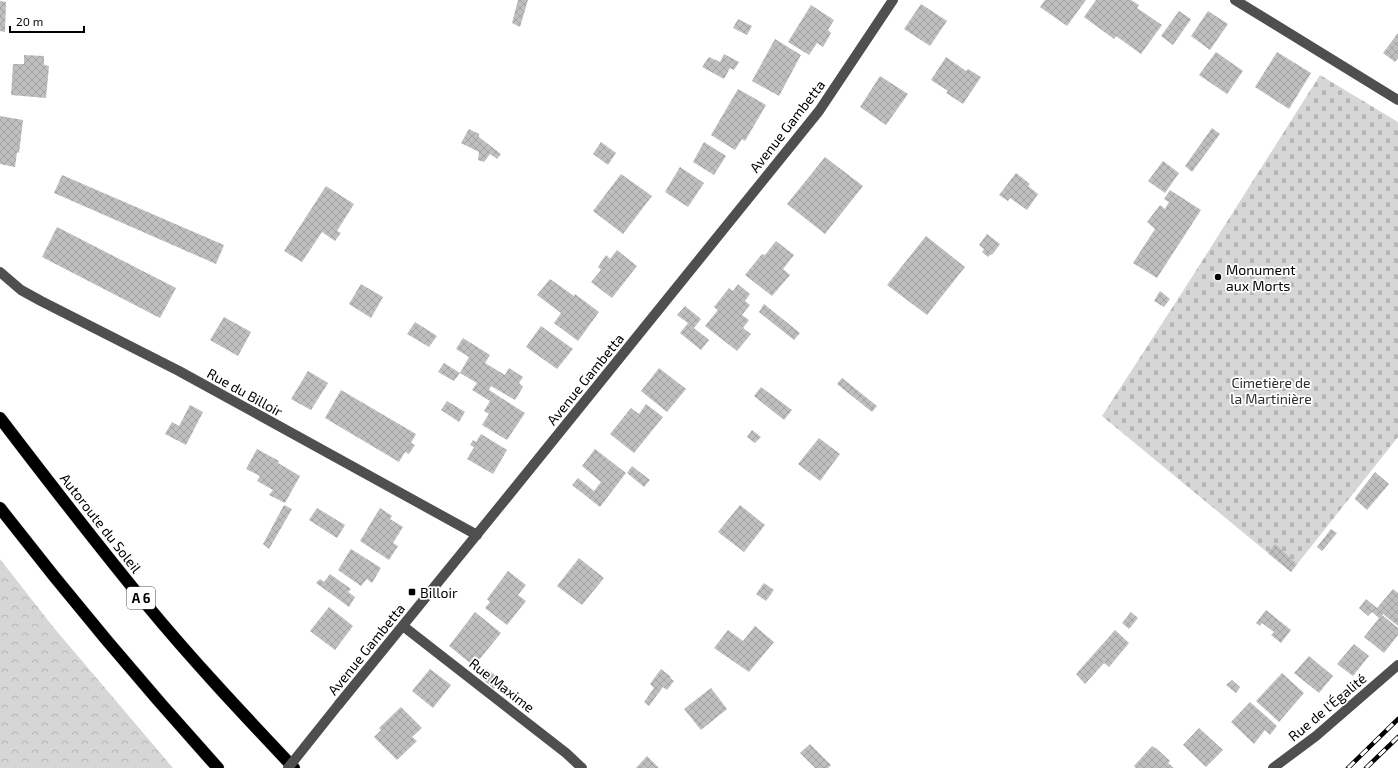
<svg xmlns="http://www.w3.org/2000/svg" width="1398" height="768" viewBox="0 0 1398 768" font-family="'Exo 2',sans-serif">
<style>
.forest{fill:url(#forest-crowns)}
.cemetery{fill:url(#cemetery-stones)}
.building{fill:url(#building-cross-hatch)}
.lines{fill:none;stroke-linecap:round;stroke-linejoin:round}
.highway-casing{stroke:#dbdbdb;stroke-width:13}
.minor{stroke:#4f4f4f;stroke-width:10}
.highway{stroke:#000;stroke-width:12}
.rail-casing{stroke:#000;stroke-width:4.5}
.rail{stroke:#fff;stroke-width:3;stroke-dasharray:9;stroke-linecap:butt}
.minor-bridge{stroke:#4f4f4f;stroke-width:10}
.poi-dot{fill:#000;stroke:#fff;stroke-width:1.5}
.labels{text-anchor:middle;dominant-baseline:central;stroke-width:3.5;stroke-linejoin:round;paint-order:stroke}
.shield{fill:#fff;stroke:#4c4c4c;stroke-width:1}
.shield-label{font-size:13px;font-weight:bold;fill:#000}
.street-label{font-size:14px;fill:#000;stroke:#fff}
.poi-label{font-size:14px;fill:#000;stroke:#fff;text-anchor:start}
.park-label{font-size:14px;fill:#2d2d2d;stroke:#fff}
</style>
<defs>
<pattern id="forest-crowns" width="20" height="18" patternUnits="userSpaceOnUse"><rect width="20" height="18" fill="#d6d6d6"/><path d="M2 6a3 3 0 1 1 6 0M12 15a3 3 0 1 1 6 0" fill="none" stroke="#b6b6b6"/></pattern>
<pattern id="cemetery-stones" width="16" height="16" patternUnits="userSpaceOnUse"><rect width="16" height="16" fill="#d6d6d6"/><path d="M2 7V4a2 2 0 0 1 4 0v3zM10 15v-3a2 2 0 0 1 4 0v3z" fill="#b6b6b6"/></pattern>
<pattern id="building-cross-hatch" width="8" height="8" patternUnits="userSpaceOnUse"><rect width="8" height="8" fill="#bfbfbf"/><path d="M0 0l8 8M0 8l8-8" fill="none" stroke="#a2a2a2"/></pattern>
</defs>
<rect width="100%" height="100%" fill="#fff"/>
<polygon class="forest" points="0,559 54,628 173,768 0,768"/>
<polygon class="cemetery" points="1320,75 1398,122 1398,437 1291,572 1102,416 1185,288"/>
<g class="building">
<polygon points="518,0 528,0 520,27 512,23"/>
<polygon points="1045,0 1086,0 1067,26 1040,7"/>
<polygon points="1096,0 1131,0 1139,5 1137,8 1162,25 1141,54 1116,36 1114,39 1084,17"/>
<polygon points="0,1 6,2 5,32 0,31"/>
<polygon points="921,4 947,21 930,46 904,29"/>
<polygon points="811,5 834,20 828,30 831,33 823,47 817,43 809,55 788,42"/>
<polygon points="1179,11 1191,19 1173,45 1161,36"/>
<polygon points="1208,11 1228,24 1210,50 1191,36"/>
<polygon points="738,19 752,26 747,35 733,28"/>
<polygon points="1398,33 1398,58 1395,62 1383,53"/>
<polygon points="775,39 801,55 779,96 752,81"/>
<polygon points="1216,52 1243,71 1227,94 1199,75"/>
<polygon points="1277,52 1311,73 1289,109 1255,87"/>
<polygon points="724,54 739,62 734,70 730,68 724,79 702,67 709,57 720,62"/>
<polygon points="24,55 44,56 44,65 49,66 46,98 11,95 13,64 24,64"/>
<polygon points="946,57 966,71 968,69 981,77 963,104 946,93 948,91 931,80"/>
<polygon points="880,76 908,94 886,125 860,107"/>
<polygon points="738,89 766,105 745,141 742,139 735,150 711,135"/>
<polygon points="0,116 23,120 19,153 17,152 15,167 0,164"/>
<polygon points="1212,128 1220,134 1192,172 1185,166"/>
<polygon points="469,129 479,134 479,137 501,154 497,159 490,154 484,162 478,160 479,152 461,143"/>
<polygon points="601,142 616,153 608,165 593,154"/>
<polygon points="704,142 726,156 714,175 693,162"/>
<polygon points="825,157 863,186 825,234 787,204"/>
<polygon points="1163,161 1179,173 1165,193 1148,181"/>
<polygon points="680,167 704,183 688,207 665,192"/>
<polygon points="1016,173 1030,184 1028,186 1038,194 1027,210 1010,198 1008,201 999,195"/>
<polygon points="621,174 652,196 623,234 593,211"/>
<polygon points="62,175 224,245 216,264 54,193"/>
<polygon points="326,186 354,204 337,231 341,233 335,241 322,232 302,262 284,251"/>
<polygon points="1170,190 1201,210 1157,278 1133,263 1155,229 1147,222 1160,205 1165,209 1169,202 1164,199"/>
<polygon points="57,227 176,288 160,318 42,257"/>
<polygon points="987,234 1000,244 992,255 991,254 988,257 982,252 984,249 979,245"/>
<polygon points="926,236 965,267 927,315 887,285"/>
<polygon points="776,241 794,255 783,269 790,275 772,296 745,275 762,254 765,255"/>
<polygon points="617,250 637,266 612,298 591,282 601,270 598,267 606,255 610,259"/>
<polygon points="550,279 574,296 575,294 599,312 578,341 554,323 561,313 537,295"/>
<polygon points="361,284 383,297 371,318 349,304"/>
<polygon points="738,284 750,294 745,301 750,305 742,315 749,320 743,328 751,334 737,351 705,326 718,310 714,307 729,288 733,291"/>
<polygon points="1160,291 1170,299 1164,307 1154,301"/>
<polygon points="764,304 800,333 794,340 759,312"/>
<polygon points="685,306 701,319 694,328 709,340 701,350 680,333 688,323 677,315"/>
<polygon points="224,317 251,332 238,356 210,340"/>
<polygon points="415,322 437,336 429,347 407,334"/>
<polygon points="541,326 573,349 557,369 526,347"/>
<polygon points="463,338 490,355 485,363 505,375 509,368 523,377 519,383 523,387 515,400 491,386 489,390 525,413 507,440 482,425 489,414 484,411 490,401 472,390 477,383 460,373 469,357 456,349"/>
<polygon points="444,363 460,373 454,381 438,372"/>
<polygon points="659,368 686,389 667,412 641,391"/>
<polygon points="308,371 328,383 311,410 291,399"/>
<polygon points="842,378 877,406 872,412 837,384"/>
<polygon points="761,387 792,410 784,420 754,396"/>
<polygon points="341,390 416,434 411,443 415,445 409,454 405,452 399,462 325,418"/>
<polygon points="447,401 465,412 459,422 441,410"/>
<polygon points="646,404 663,417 634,453 610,434 631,408 639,414"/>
<polygon points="190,405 203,412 186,445 165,434 172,422 179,426"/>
<polygon points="752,430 761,437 755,443 747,437"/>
<polygon points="481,434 507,450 493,474 467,459 474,447 470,445 473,440 476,442"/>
<polygon points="819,438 840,454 820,481 798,464"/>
<polygon points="257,449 279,461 278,463 300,476 285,503 269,495 273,490 257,481 260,476 246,469"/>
<polygon points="595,449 626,473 600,507 572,485 578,478 594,491 601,482 582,466"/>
<polygon points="632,466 650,480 644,487 627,473"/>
<polygon points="1375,472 1389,484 1367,510 1355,499 1355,498"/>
<polygon points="284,505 292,509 269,549 263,544"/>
<polygon points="740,505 765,525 744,552 718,532"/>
<polygon points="317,508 345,525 337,538 309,520"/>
<polygon points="380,508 392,516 390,519 403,527 393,543 398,546 389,560 360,541"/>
<polygon points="1331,529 1337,533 1322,551 1317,547"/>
<polygon points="1275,544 1297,564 1291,572 1268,553"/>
<polygon points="351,549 381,568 372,583 367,579 361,586 338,570"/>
<polygon points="579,558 604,578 582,605 557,586"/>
<polygon points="508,571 526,585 518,595 526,601 507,625 485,608 490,602 487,599"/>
<polygon points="330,574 351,589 348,592 355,597 349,607 316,583 320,579 324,582"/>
<polygon points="764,583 774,590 766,601 756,594"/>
<polygon points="1393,589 1398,593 1398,626 1383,614 1382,615 1398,628 1398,635 1384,653 1364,637 1379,618 1372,612 1368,616 1359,608 1366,599 1377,608"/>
<polygon points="329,607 353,626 335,650 310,631"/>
<polygon points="1266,610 1291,630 1281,643 1271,635 1274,632 1262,623 1260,626 1256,623"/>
<polygon points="475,612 501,633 474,666 449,646"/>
<polygon points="1131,612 1138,618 1129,629 1122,623"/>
<polygon points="755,626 774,642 749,672 714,648 728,630 743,641"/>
<polygon points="1115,630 1129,643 1109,667 1104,663 1085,684 1076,674"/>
<polygon points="1354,644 1369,656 1353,676 1337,664"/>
<polygon points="1309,656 1333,676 1319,693 1294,673"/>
<polygon points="430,669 451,685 433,708 412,691"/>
<polygon points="487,669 501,680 494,689 480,677"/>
<polygon points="661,669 671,677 670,678 674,681 667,690 663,687 649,706 644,702 654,688 650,684"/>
<polygon points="1282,673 1304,693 1279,722 1256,701"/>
<polygon points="1232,680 1240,687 1236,693 1226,685"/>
<polygon points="711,688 727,709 701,730 684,709"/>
<polygon points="1250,702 1277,726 1270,735 1265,730 1254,744 1231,722"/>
<polygon points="401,707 422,728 412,737 417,741 397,760 374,737 381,730 379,728"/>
<polygon points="1199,728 1223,750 1206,767 1183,745"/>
<polygon points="810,744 831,765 828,768 815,768 800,753"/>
<polygon points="1152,746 1157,749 1170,761 1168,763 1174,768 1136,768 1134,766"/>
<polygon points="647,756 659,768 636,768"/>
</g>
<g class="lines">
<defs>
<g id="highway">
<path d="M0,418C48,481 96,543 146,604C193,661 243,714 294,768"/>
<path d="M0,508C69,597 142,684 218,768"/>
</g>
</defs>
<use href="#highway" class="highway-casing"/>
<g class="minor">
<polyline points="1235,0 1398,100"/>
<polyline points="0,272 21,290 41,301 179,371 477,535"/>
<polyline points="403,626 566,753 582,768"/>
<polyline points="339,704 509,495 819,111 893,0"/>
<polyline points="1273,768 1316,736 1398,665"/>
</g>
<use href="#highway" class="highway"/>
<defs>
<g id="rail">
<polyline points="1348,768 1398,719"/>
<polyline points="1366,768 1398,737"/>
</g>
</defs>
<use href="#rail" class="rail-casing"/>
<use href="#rail" class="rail"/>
<polyline class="minor-bridge" points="288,768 339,704"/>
</g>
<g class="poi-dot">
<circle cx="1218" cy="277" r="4"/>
<rect x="408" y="588" width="8" height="8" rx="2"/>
</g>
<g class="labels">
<rect class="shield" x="127" y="587" width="28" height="22" rx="3"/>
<g class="shield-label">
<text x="141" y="598">A 6</text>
</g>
<g class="street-label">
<text transform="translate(787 126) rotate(-52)">Avenue Gambetta</text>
<text transform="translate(585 379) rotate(-51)">Avenue Gambetta</text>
<text transform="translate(245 392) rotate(29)">Rue du Billoir</text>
<text transform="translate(101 523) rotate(52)">Autoroute du Soleil</text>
<text transform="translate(366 649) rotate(-51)">Avenue Gambetta</text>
<text transform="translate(502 685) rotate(38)">Rue Maxime</text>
<text transform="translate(1327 707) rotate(-40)">Rue de l'Égalité</text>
</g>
<g class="poi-label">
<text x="1226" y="269">Monument<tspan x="1226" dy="16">aux Morts</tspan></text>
<text x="420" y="592">Billoir</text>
</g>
<g class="park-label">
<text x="1271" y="382">Cimetière de<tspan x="1271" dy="16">la Martinière</tspan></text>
</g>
</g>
<path d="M10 26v6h74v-6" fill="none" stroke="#000000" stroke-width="2"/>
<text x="16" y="26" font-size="12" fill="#000000" stroke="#ffffff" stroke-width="3" paint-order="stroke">20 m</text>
</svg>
